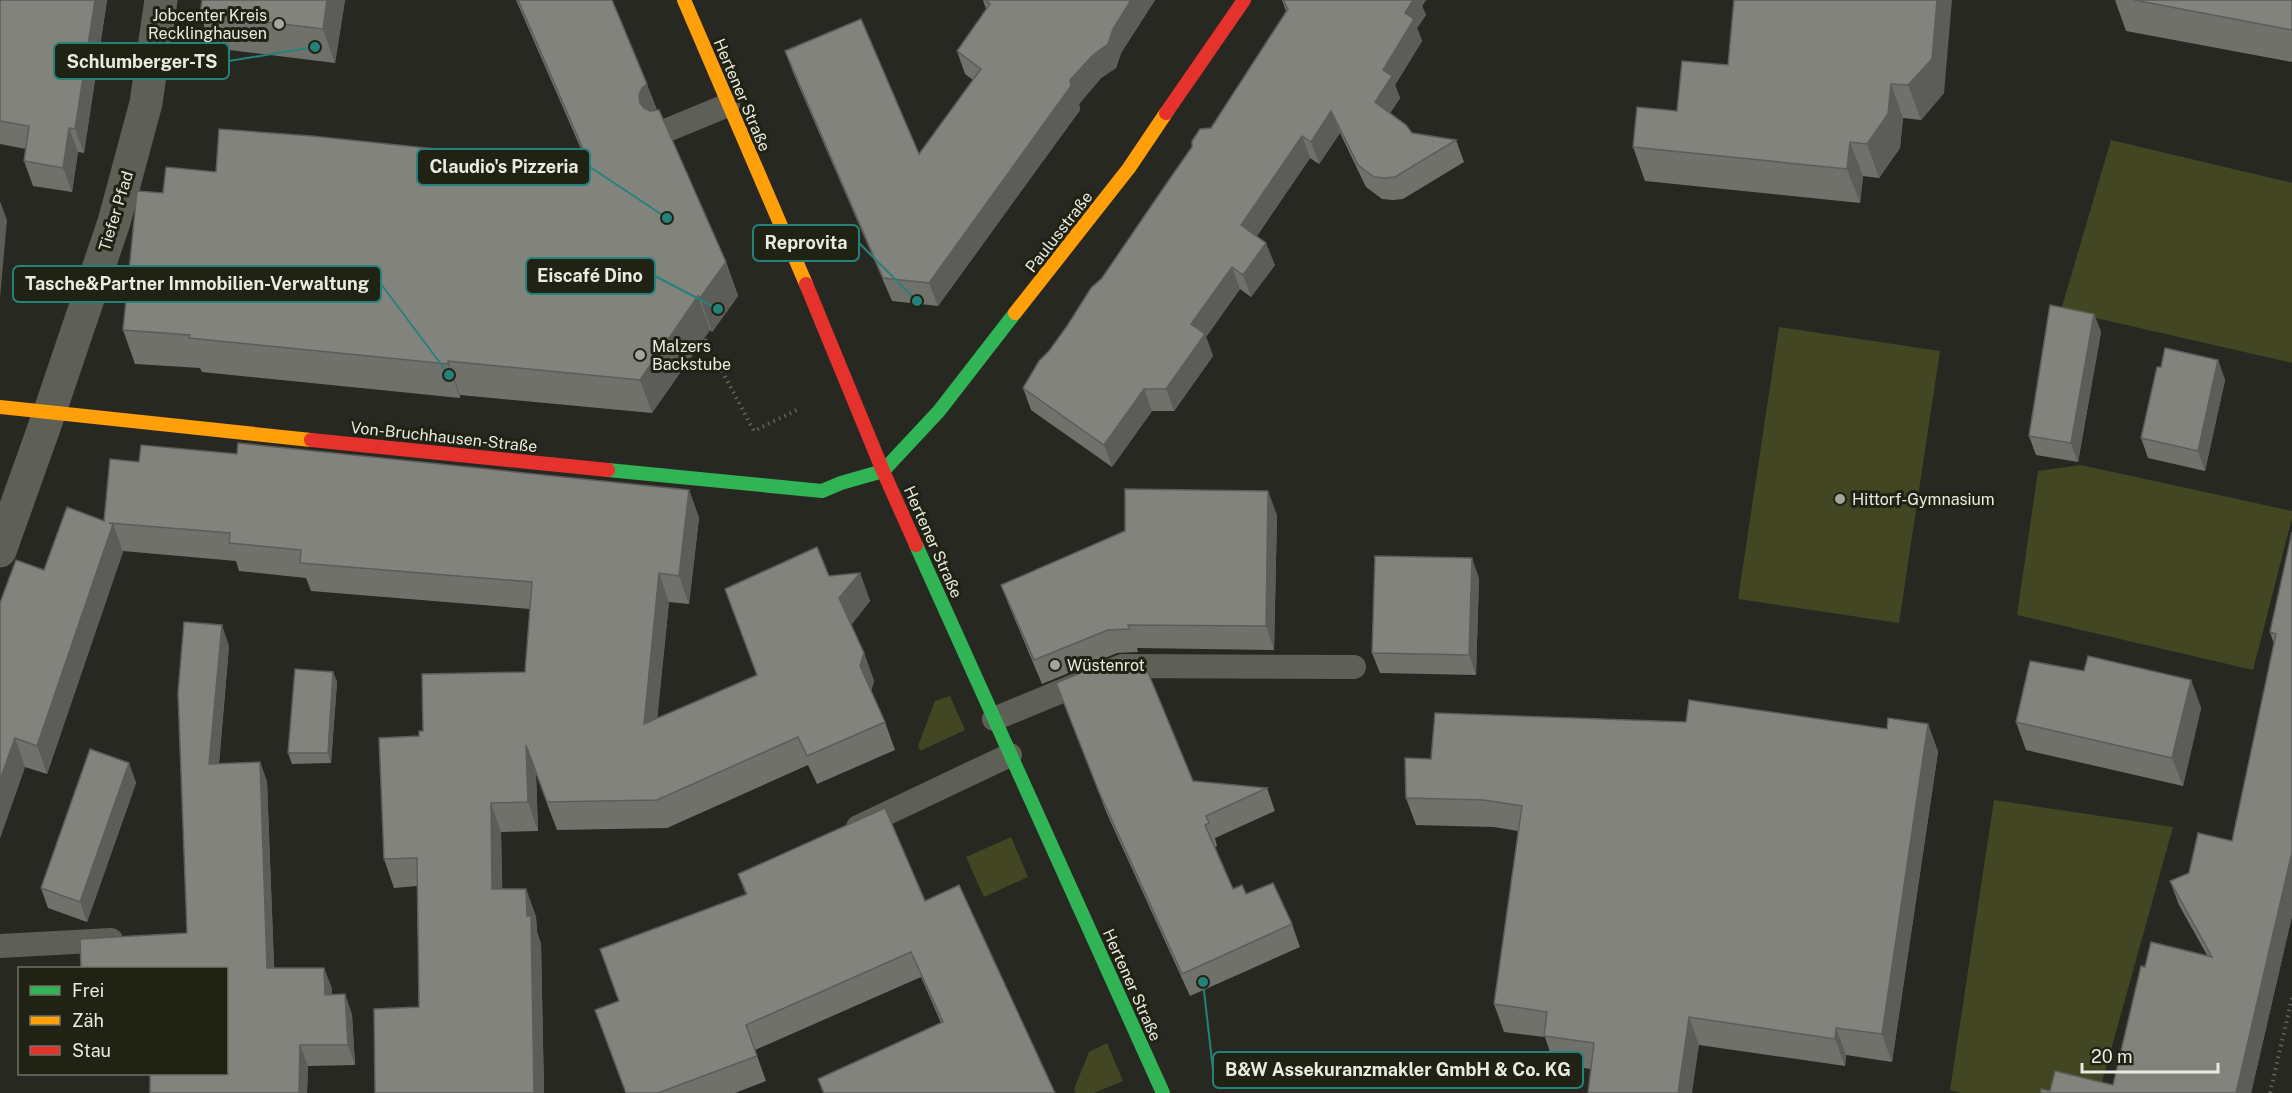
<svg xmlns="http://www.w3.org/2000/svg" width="2292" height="1093" viewBox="0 0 2292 1093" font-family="'Public Sans',sans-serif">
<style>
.green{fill:#424622}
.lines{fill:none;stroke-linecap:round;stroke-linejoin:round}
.path{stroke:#63645e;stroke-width:4;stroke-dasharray:1.5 4.5;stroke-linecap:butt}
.lane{stroke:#5e5f57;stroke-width:24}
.street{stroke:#5e5f57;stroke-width:33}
.fast{stroke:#30b455;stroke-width:14}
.slow{stroke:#ff9f0a;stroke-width:14}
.jam{stroke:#e5322d;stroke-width:14}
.wall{fill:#71716c}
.shaded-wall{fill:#5c5c58}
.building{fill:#83837e;stroke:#5c5c58;stroke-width:1.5}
.poi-dot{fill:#a5a79f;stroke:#202214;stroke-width:2}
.labels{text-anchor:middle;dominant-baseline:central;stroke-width:6;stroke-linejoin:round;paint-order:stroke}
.poi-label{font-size:16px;fill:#e9ebe2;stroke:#202214;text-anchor:start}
.street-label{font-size:16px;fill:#e9ebe2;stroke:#202214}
.leader{fill:none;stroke:#25827a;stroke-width:2}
.callout-dot{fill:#25827a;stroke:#202214;stroke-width:2}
.callout{fill:#202214;stroke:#25827a;stroke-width:2}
.callout-label{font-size:18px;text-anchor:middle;font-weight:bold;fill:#e9ebe2}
</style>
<rect width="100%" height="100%" fill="#282822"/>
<g class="green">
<polygon points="2111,140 2292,183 2292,363 2061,310"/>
<polygon points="1779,327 1940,351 1899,623 1738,599"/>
<polygon points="2081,465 2292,511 2292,518 2253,670 2017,615 2038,471"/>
<polygon points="950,696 965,730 920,751 918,746 935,701"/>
<polygon points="1994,800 2173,827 2099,1093 1961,1093 1950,1090"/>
<polygon points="1011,837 1028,877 984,897 966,857"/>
<polygon points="1107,1043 1123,1081 1094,1093 1076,1093 1074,1089 1089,1052"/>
</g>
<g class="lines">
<g class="path">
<polyline points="705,339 754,431 799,409"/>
<polyline points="2270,1093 2292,998"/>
</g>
<g class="lane">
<polyline points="665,131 728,105"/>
<polyline points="994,719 1122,666 1354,667"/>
<polyline points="858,827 1010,755"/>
<polyline points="0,946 111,940"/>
</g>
<polyline class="street" points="0,551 50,411 114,222 146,103 161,0"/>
<g class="fast">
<polyline points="608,470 822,491 841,483 883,471 939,411 1015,313"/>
<polyline points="916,545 1163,1093"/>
</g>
<g class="slow">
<polyline points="684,0 806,284"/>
<polyline points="1015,313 1129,168 1166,113"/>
<polyline points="0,407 311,440"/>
</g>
<g class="jam">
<polyline points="1166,113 1244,0"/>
<polyline points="806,284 883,471 916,545"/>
<polyline points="311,440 608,470"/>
</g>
</g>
<g class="wall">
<polygon points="0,0 107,0 84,153 78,152 72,192 33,186 24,161 26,149 0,144"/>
<polygon points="345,0 335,63 212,48 200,14"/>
<polygon points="516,0 612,0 657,110 726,262 738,296 712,332 710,330 652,413 460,395 460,398 202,372 200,368 135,364 123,330 163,193 216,172 588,165"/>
<polygon points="983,0 1155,0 1121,53 1116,68 1101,78 1079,104 1080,110 938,306 892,301 794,75 785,51 919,154 973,80 965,74 957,51 986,9"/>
<polygon points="1282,0 1426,0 1422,6 1426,15 1417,28 1422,41 1395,85 1400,98 1390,113 1412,133 1456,140 1464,162 1403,199 1393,200 1382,199 1366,187 1340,133 1319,164 1310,158 1257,236 1275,265 1251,297 1240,289 1206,337 1213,356 1174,411 1152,411 1112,467 1031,410 1023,388 1211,128 1286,11"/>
<polygon points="1734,0 1944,93 1921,120 1903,118 1900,148 1879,178 1863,176 1860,203 1645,181 1633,147 1677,111 1728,65"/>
<polygon points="2115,0 2292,0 2292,62 2126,31"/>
<polygon points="2094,314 2101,332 2078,462 2036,455 2029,436"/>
<polygon points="2218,360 2225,380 2205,471 2148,458 2141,438 2161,367"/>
<polygon points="237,454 689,490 699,518 689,604 669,602 657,718 757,675 829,576 860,573 870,601 851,625 864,653 874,681 871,691 885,722 895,750 817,784 808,765 667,828 557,830 536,774 538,831 501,832 502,889 526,889 536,917 537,932 541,944 544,1093 375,1093 419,1007 417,886 394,888 384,859 419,736 423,731 525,672 530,609 311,591 306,578 239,571 236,561 123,551 47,774 25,767 0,838 0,603 44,570 104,521 139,462"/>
<polygon points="1277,515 1274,650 1137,648 1138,652 1117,653 1042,684 1010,608 1001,585"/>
<polygon points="2292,532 2292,916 2251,1093 2050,1091 2113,1085 2145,967 2207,955 2179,905 2170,881 2189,873 2232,841 2274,644 2270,632"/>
<polygon points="1479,578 1476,675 1380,673 1372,653"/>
<polygon points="229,646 219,764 260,762 267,782 274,968 324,968 332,989 332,995 345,994 352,1015 355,1065 308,1066 307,1093 150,1093 226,1074 187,933"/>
<polygon points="2084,671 2191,680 2201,708 2183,786 2026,750 2016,722"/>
<polygon points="333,672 337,682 331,763 292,764 288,753"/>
<polygon points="1056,683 1193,781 1267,788 1275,811 1215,838 1217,846 1215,847 1233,889 1246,894 1292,924 1300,947 1190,996 1107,814"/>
<polygon points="1686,722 1887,729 1928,724 1938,752 1892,1062 1846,1055 1845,1066 1699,1045 1591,1069 1554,1064 1545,1037 1504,1032 1494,1004 1518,831 1494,827 1416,825 1406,798 1431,759"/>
<polygon points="129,763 136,783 87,922 48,908 41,888"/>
<polygon points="738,874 925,901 1055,1093 823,1093 818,1079 941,1023 921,977 755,1050 766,1081 735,1093 626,1093 619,1001 746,895"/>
</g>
<g class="shaded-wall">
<polygon points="95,0 107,0 84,153 75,129"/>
<polygon points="327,0 345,0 335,63 323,29"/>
<polygon points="1131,0 1155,0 1121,53 1116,68 1101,78 1079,104 1080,110 938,306 929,283 1070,80 1113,29"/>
<polygon points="1413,0 1426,0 1422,6 1426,15 1417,28 1422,41 1395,85 1400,98 1383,124 1375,102 1383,70 1405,13"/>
<polygon points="1937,0 1952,0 1944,93 1921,120 1908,85"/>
<polygon points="647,84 660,118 654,122 640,103 639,95 642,88"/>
<polygon points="1891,84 1903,118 1900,148 1879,178 1867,144"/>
<polygon points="1331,111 1340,133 1319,164 1311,142"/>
<polygon points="69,128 78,152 72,192 63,168"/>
<polygon points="1302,136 1310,158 1249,247 1241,225"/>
<polygon points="1850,142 1863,176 1860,203 1847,169"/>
<polygon points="0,201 7,220 0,298"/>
<polygon points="1266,243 1275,265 1251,297 1243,275"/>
<polygon points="726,262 738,296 712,332 700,298"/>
<polygon points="1232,267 1240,289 1206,337 1213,356 1174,411 1166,389 1191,324"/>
<polygon points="698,296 710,330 652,413 640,380"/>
<polygon points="2094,314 2101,332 2078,462 2071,443"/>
<polygon points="2218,360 2225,380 2205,471 2198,451"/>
<polygon points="448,361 460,395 460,398 448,364"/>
<polygon points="1144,389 1152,411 1112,467 1104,445"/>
<polygon points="689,490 699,518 689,604 679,576"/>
<polygon points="1268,491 1277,515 1274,650 1266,626"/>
<polygon points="113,524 123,552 47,774 37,746"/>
<polygon points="1472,558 1479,578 1476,675 1469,655"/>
<polygon points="659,573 669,602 654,752 644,724"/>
<polygon points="860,573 870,601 850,626 839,598"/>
<polygon points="222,625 229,646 217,784 209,764"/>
<polygon points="864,653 874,681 870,694 860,666"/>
<polygon points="333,672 337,682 331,763 328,753"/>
<polygon points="2191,680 2201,708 2183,786 2172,758"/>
<polygon points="1928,724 1938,752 1892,1062 1882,1034"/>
<polygon points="15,738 25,767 0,838 0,780"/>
<polygon points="526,745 536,774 538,831 528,802"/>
<polygon points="260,762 267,782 275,988 267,968"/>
<polygon points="129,763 136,783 87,922 80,902"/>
<polygon points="491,803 501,832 503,917 492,889"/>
<polygon points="2292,852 2292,916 2251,1093 2236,1093"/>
<polygon points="526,889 536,917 537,932 541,944 544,1093 534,1093"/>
<polygon points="324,968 332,989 332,1015 325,995"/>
<polygon points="345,994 352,1015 355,1065 348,1045"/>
<polygon points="1689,1017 1699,1045 1692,1093 1678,1093"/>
<polygon points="1836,1028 1846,1055 1845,1066 1835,1039"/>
<polygon points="300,1045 308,1066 307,1093 299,1093"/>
</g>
<g class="building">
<polygon points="0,0 95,0 75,129 69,128 63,168 24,161 29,126 0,121"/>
<polygon points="202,0 327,0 323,29 200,14"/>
<polygon points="518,0 612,0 647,84 642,88 639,95 640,103 644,108 650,111 659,110 726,262 700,298 698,296 640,380 448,361 448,364 189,338 190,335 123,330 137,191 163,193 166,167 216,172 219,129 312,136 590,165"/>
<polygon points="985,0 1131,0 1113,29 1108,44 1093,55 1070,80 1071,86 929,283 883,278 785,51 861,19 919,154 981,69 957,51 990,4"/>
<polygon points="1283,0 1413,0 1405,13 1414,19 1383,70 1392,76 1375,102 1406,125 1412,133 1456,140 1395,177 1385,178 1374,177 1358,165 1331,111 1311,142 1302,136 1241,225 1266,243 1243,275 1232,267 1191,324 1205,334 1166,389 1144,389 1104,445 1023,388 1039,361 1049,351 1067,326 1091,288 1102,278 1171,177 1192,147 1192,141 1200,129 1211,128 1288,9"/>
<polygon points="1734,0 1937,0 1932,59 1908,85 1891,84 1888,114 1867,144 1850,142 1847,169 1633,147 1637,107 1677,111 1682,61 1728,65"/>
<polygon points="2134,0 2292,0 2292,30"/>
<polygon points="2050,305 2094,314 2071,443 2029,436"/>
<polygon points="2165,348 2218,360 2198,451 2141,438 2157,367 2161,367"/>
<polygon points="238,443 689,490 679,576 659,573 644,724 757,675 725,589 817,547 829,576 860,573 839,598 864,653 860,666 885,722 807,756 798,737 657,800 547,802 526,745 528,802 491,803 492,889 526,889 527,916 531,916 534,1093 375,1093 374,1009 419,1007 417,858 384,859 379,738 419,736 419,731 423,731 422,674 525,672 532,582 300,563 301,550 229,543 230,533 109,523 113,524 37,746 15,738 0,780 0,603 16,560 44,570 67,507 104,521 110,459 139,462 141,445 237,454"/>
<polygon points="1125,489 1268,491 1266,626 1128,625 1130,629 1108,630 1034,660 1001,585 1125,531"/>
<polygon points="2292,532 2292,852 2236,1093 2041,1093 2041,1089 2050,1091 2055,1071 2113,1085 2141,966 2145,967 2151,942 2212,957 2170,881 2189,873 2198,833 2232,841 2276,634 2270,632"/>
<polygon points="1375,556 1472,558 1469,655 1372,653"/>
<polygon points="184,622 222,625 209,764 260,762 267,968 324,968 325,995 345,994 348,1045 300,1045 299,1093 150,1093 150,1074 226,1074 226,969 81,969 80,939 187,933 178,693"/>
<polygon points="2088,656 2191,680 2172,758 2016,722 2030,661 2084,671"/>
<polygon points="1117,658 1142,658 1193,781 1267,788 1206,816 1209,823 1205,825 1233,889 1242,885 1246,894 1273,883 1292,924 1182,974 1099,792 1056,683"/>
<polygon points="295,669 333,672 328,753 288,753"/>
<polygon points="1689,700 1887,729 1888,718 1928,724 1882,1034 1836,1028 1835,1039 1689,1017 1678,1093 1588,1093 1594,1043 1544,1036 1547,1012 1494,1004 1522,806 1484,800 1406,798 1405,758 1431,759 1435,713 1686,722"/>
<polygon points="90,749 129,763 80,902 41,888"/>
<polygon points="885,808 925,901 959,885 1055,1093 824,1093 818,1079 943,1022 911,952 746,1025 757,1056 658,1093 626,1093 595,1010 619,1001 600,949 747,894 738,874"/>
</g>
<g class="poi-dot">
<circle cx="279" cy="24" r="6"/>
<circle cx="640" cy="355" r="6"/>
<circle cx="1840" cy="499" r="6"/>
<circle cx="1055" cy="665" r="6"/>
</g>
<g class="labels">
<g class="poi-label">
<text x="267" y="15" text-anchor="end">Jobcenter Kreis<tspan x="267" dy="18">Recklinghausen</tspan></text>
<text x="652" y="346">Malzers<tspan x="652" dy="18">Backstube</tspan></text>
<text x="1852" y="499">Hittorf-Gymnasium</text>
<text x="1067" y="665">Wüstenrot</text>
</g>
<g class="street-label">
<text transform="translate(742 95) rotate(67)">Hertener Straße</text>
<text transform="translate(116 211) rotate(-73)">Tiefer Pfad</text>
<text transform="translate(1059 232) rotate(-52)">Paulusstraße</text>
<text transform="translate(444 437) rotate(6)">Von-Bruchhausen-Straße</text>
<text transform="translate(933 542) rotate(66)">Hertener Straße</text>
<text transform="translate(1132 985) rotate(66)">Hertener Straße</text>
</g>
</g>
<path class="leader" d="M315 47L229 61M667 218L590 167M917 301L859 243M718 309L655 276M449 375L381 284M1203 982L1213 1070"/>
<g class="callout-dot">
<circle cx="315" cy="47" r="6"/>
<circle cx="667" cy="218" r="6"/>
<circle cx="917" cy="301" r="6"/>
<circle cx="718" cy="309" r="6"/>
<circle cx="449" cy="375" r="6"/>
<circle cx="1203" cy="982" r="6"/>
</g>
<g class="callout">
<rect x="54" y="43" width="175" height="36" rx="6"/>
<rect x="417" y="149" width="173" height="36" rx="6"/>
<rect x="753" y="225" width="106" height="36" rx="6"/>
<rect x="526" y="258" width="129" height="36" rx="6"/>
<rect x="13" y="266" width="368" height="36" rx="6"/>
<rect x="1213" y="1052" width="370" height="36" rx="6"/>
</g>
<g class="callout-label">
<text x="142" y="68">Schlumberger-TS</text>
<text x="504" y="173">Claudio's Pizzeria</text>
<text x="806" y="249">Reprovita</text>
<text x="590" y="282">Eiscafé Dino</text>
<text x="197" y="290">Tasche&amp;Partner Immobilien-Verwaltung</text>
<text x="1398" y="1076">B&amp;W Assekuranzmakler GmbH &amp; Co. KG</text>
</g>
<rect x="18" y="967" width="210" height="108" fill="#202214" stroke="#707266" stroke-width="1.5"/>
<rect x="30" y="986" width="30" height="9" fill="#30b455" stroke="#707266" stroke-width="1.5"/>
<text x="72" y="997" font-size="18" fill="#e9ebe2">Frei</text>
<rect x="30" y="1016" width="30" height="9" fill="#ff9f0a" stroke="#707266" stroke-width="1.5"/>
<text x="72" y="1027" font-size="18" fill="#e9ebe2">Zäh</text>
<rect x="30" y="1046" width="30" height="9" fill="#e5322d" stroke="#707266" stroke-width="1.5"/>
<text x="72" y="1057" font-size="18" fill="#e9ebe2">Stau</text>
<path d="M2082 1063v9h136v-9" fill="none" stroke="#e9ebe2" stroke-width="3"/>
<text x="2091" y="1063" font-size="18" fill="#e9ebe2" stroke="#202214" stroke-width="4.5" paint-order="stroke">20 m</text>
</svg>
